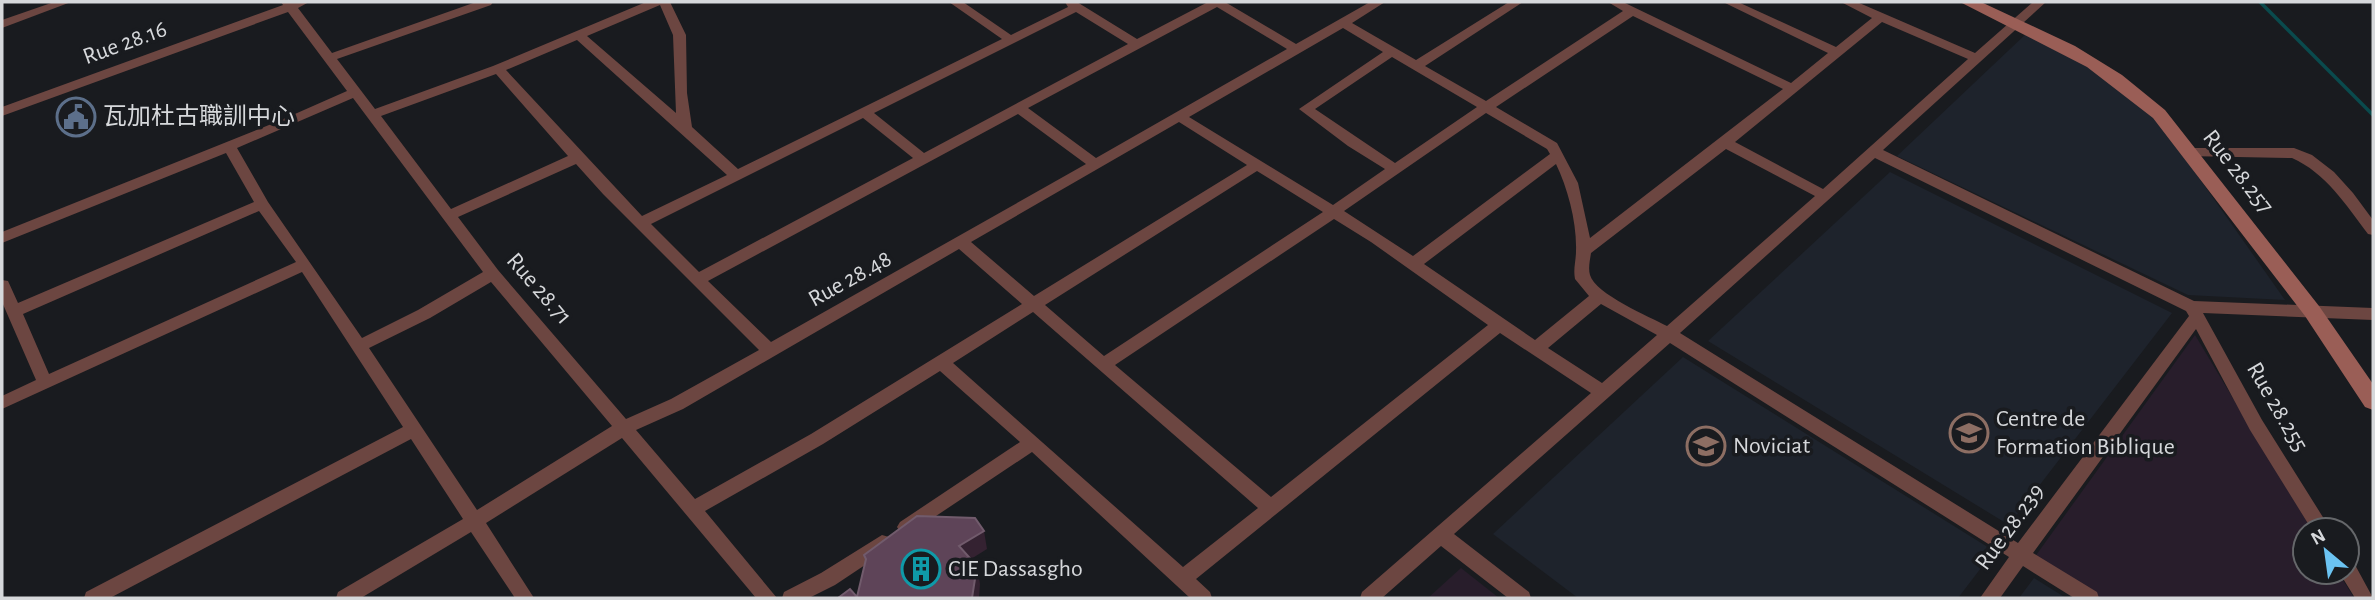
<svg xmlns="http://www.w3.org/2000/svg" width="2375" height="600" viewBox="0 0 2375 600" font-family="'Alegreya Sans','Noto Sans SC',sans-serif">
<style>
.built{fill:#1e232c}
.industrial{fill:#281d2b}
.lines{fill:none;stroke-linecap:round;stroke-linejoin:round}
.stream{stroke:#0a4a4d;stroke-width:3.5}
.street{fill:#6c4641;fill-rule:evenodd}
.secondary{fill:#9a5e56;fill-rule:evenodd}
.shaded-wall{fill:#342231}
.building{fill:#5e4458;stroke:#715b6c;stroke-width:2}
.labels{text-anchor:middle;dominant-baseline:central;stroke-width:7;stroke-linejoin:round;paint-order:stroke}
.street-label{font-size:24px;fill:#d6d8db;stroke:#191b1f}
.poi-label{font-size:24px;fill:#d6d8db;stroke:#191b1f;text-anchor:start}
</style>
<rect width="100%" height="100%" fill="#191b1f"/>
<g class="built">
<polygon points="2028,32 2061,48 2133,94 2166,131 2285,300 2188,295 1897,156"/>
<polygon points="1890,172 2172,313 2009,525 1708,341"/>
<polygon points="1683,357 1994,551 1958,598 1578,598 1493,534"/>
<polygon points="2034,578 2066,598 2019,598"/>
</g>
<g class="industrial">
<polygon points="2195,335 2312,530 2305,530 2305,572 2338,572 2354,598 2097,598 2034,558"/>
<polygon points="1461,568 1499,598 1428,598"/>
</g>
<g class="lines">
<polyline class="stream" points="2260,2 2373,115"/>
<g class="street">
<polygon points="54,2 71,2 2,28 2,20"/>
<path d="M281,2H309L298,8L332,53L476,2H493L491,5L337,59L375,109L493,66L646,2H670L686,35L687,93L692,127L738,169L1002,39L949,2H963L1011,35L1068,7L1065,2H1077L1137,39L1208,2H1225L1296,44L1370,2H1385L1352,23L1416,60L1509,2H1523L1425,66L1486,101L1623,11L1608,2H1623L1791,83L1828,53L1723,2H1738L1836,47L1872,18L1841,2H1857L1975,53L2033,2H2046L1883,150L2194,301L2373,308V320L2203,313L2262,420L2331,530H2312L2250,430L2196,329L2033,553L2097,592L2099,598H2074L2023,566L2000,598H1980L2009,557L1670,343L1454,534L1529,592L1531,598H1508L1441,546L1382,598H1360L1362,592L1591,393L1500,333L1196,579L1210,592L1212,598H1190L1032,452L912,532L906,535L900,532L897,527L900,522L1020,442L940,371L823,444L705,511L777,598H756L622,438L486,523L534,598H515L471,532L361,598H336L338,592L463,519L411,439L110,598H84L86,592L403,427L302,272L2,409V396L36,380L2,302V280L8,281L18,303L254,202L226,153L2,243V232L279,121L347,91L288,12L2,116V107L283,5ZM660,5L673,35L676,113L587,36ZM1217,7L1287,49L1096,158L1028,108ZM1076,12L1128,44L924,153L874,113ZM1633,16L1783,89L1590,238L1578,183L1557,143L1496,107ZM1882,22L1968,59L1823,189L1735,142ZM1343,28L1383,52L1299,109L1348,146L1385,169L1333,205L1189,117ZM577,40L727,175L642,216L506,70ZM1392,57L1477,107L1395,163L1315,109ZM496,74L568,156L451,209L381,116ZM353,98L483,272L418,310L362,338L268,202L237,148ZM1486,113L1547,149L1550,154L1413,256L1344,211ZM1018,114L1086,164L771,342L708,281ZM863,118L913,158L699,272L651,224ZM1179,122L1247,165L1034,296L971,242ZM1726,149L1815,196L1667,326C1650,317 1595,294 1590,275C1588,268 1590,260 1591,253ZM1875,158L2186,311L2189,316L2018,543L1680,333ZM576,164L603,194L759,350L671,399L626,419L498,270L458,217ZM1556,164C1568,189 1577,223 1576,251C1576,261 1573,269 1575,279L1589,296L1535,340L1424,264ZM1257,171L1323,212L1104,356L1045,305ZM259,211L296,262L49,374L23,314ZM1334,219L1371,242L1488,325L1271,497L1115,365ZM959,249L1022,304L811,434L695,499L636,430L683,409ZM491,282L612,426L477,510L369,348L430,318ZM1601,304L1657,335L1602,383L1548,348ZM1033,312L1258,508L1183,567L953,363Z"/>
<path d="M2191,148H2294L2312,155L2334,172L2353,193L2373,220V235L2368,234C2346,205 2326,173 2292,158L2186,156L2184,153L2186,150Z"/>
<polygon points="882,535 889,537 891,543 889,549 835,585 809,598 782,598 784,592 821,573"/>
<polygon points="2347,561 2354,563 2373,598 2355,598 2339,572 2347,572"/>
</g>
<polygon class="secondary" points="1960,2 1981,2 2075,46 2122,75 2165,110 2319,306 2373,384 2373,410 2365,407 2305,316 2153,118 2087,67"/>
</g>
<g class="shaded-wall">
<polygon points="984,531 987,549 963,564 959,546"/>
<polygon points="977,566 980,584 979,598 972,598"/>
</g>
<polygon class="building" points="917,516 975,518 984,531 959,546 977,566 972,598 838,598 850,589 857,597 866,559 864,555"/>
<defs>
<symbol id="civic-ring" viewBox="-11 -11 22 22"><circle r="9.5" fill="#191b1f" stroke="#5c6f8a" stroke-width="1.5"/><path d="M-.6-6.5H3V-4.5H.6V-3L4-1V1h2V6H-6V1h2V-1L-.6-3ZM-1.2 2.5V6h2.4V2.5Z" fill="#5c6f8a"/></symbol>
<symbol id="school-ring" viewBox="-11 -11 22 22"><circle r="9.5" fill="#191b1f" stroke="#8d6e63" stroke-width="1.5"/><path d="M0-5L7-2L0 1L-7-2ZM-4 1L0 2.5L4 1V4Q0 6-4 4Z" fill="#8d6e63"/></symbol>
<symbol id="building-ring" viewBox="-11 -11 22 22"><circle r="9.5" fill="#191b1f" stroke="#0f9aa8" stroke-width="1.5"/><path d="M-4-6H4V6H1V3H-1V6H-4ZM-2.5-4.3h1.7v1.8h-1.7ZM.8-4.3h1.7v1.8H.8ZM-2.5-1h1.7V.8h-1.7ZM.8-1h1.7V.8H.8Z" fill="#0f9aa8"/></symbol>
</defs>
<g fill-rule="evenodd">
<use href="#civic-ring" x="54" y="95" width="44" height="44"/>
<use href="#school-ring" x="1947" y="411" width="44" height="44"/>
<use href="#school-ring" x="1684" y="424" width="44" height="44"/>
<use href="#building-ring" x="899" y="547" width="44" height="44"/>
</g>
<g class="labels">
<g class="street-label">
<text transform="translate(125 43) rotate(-20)">Rue 28.16</text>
<text transform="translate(2238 172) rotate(52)">Rue 28.257</text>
<text transform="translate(850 279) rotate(-29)">Rue 28.48</text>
<text transform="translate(539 289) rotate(49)">Rue 28.71</text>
<text transform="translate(2277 407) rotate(60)">Rue 28.255</text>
<text transform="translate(2010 527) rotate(-54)">Rue 28.239</text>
</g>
<g class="poi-label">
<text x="103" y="117">瓦加杜古職訓中心</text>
<text x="1996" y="419">Centre de<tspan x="1996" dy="28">Formation Biblique</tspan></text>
<text x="1733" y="446">Noviciat</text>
<text x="948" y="569">CIE Dassasgho</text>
</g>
</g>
<rect width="2375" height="600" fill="none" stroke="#d6d8db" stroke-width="7"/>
<g transform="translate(2326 551) rotate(331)"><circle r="33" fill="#191b1f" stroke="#65676a" stroke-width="2"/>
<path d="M0-5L12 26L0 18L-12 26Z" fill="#6bc3f2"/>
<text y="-10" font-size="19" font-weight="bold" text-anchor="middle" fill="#d6d8db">N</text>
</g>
</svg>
